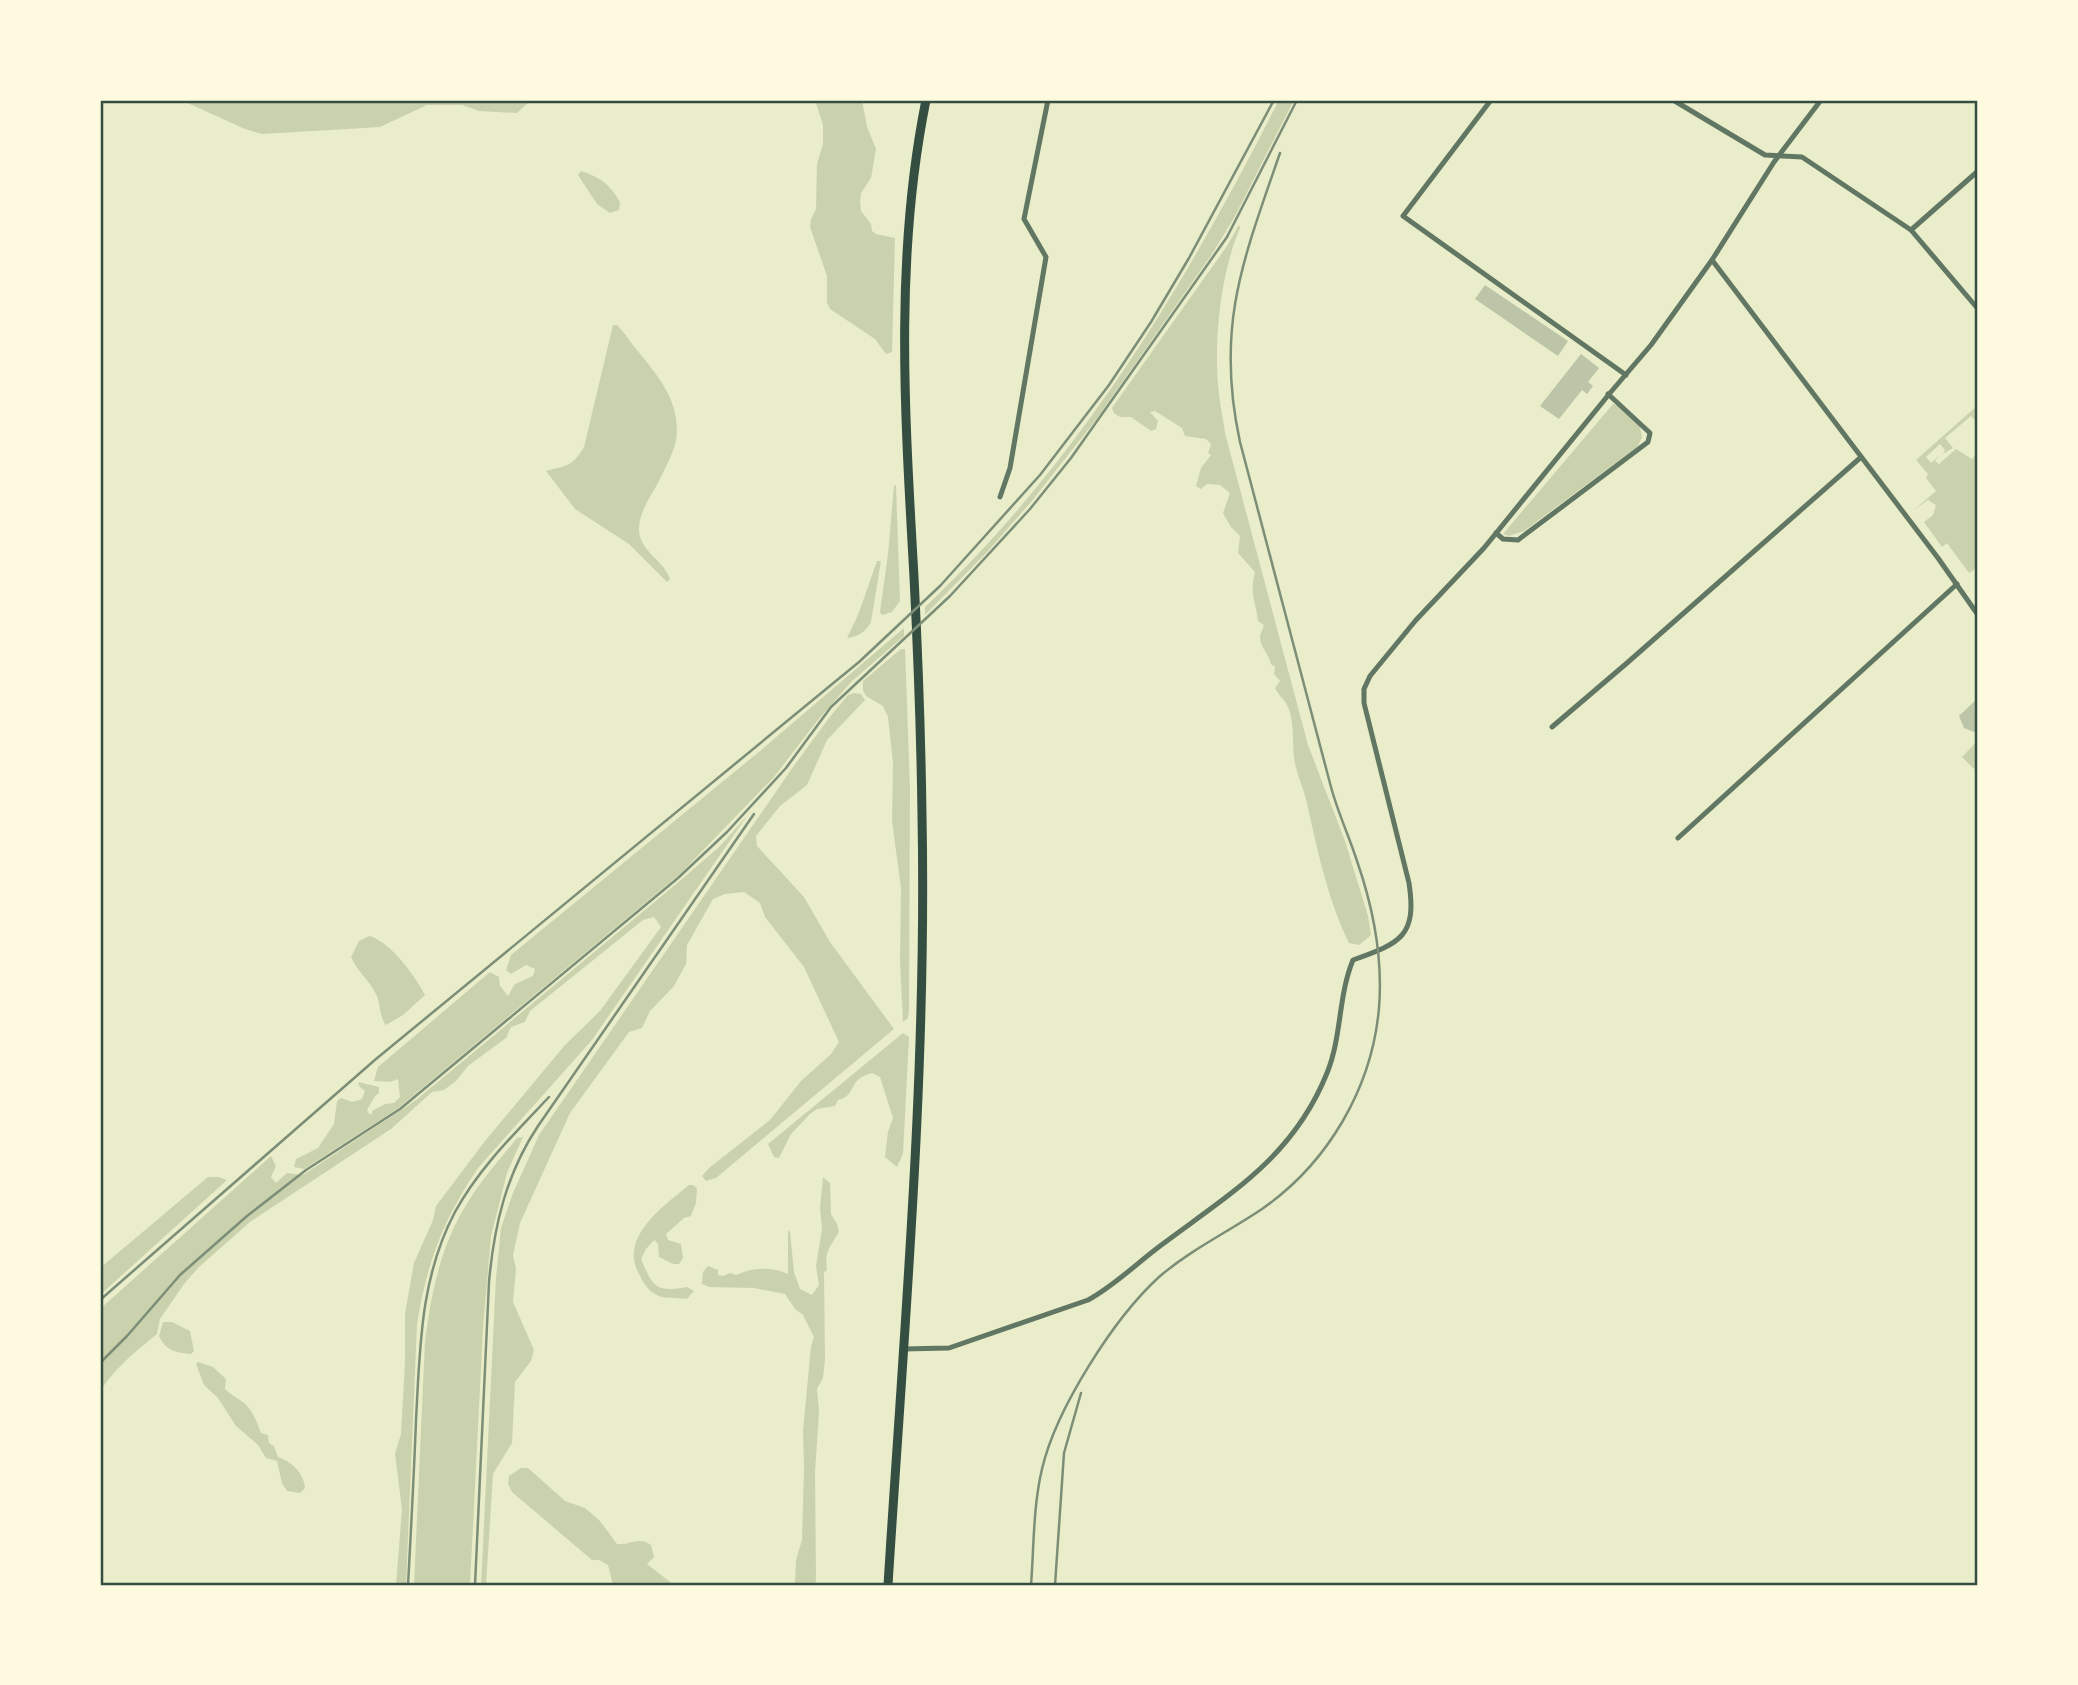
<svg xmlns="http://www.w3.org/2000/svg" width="2078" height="1685" viewBox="0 0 2078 1685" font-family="Quicksand,sans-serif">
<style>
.green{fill:#cad2ad}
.building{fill:#bcc5a7}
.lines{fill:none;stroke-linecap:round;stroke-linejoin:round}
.minor{stroke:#617663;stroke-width:5}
.primary{stroke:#344e41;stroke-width:9}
.rail{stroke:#7c8e77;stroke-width:2.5}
.neatline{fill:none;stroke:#344e41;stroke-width:2.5}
</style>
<rect width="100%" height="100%" fill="#e9edc9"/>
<g class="green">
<polygon points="181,100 531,100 517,113 479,111 462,105 427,105 380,127 262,134 245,129"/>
<polygon points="815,100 862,100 867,127 876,149 871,178 861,193 860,201 861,211 871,224 872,231 876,234 895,238 892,352 886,354 875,339 830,309 827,303 827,276 810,227 811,219 816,209 817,164 823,144 823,125"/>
<path d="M1279,100H1294L1234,218L1212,254L1098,417L1031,502L988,551L925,615V607C1080,461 1184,287 1279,100Z"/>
<path d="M581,171C602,178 609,184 620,202L619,210L610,213L597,204L578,175Z"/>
<path d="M1239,225L1240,228C1221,272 1214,337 1218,385C1219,401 1223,417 1225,433L1308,745L1345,841L1368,916L1371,935L1359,945L1349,943C1327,898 1317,848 1306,799C1303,787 1297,775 1295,763C1291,744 1296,724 1287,705C1284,699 1278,695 1275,688L1280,681L1274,674L1275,667L1271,664C1269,654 1259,646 1260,636C1261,632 1263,629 1264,625L1258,621C1256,600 1249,596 1255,572L1238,553L1240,536L1231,527L1223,513L1230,493L1220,485L1207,484L1201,489L1196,486L1201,468L1211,455L1208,453L1211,444L1206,439L1185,436L1182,428L1155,411L1150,412L1158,421L1156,429L1151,431L1131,417H1120L1114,413L1112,408L1227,246Z"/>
<path d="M613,325H617C625,333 630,342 637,350C657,375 677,397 677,431C677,448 666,466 659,481C651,496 638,513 639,531C641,553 664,560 670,579L667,582L629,544L575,509L546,471C567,465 571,468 584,447Z"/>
<polygon points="1613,404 1617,405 1640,427 1642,437 1638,446 1524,531 1509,536 1503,534"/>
<polygon points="1978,405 1978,423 1971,416 1945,438 1953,448 1943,454 1945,450 1940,444 1926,457 1931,463 1940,455 1935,461 1939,464 1956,449 1972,459 1975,455 1978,456 1978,567 1969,573 1947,543 1942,547 1924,522 1933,515 1936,505 1928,500 1914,510 1936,491 1926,478 1928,474 1916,460"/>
<polygon points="896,485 900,601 892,612 882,615 880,612 888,554 894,486"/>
<path d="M877,561H881L871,622C866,632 857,637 847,638L858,615Z"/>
<polygon points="904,628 904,636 851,682 817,721 774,777 681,873 397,1109 304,1169 294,1167 296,1159 318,1148 334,1124 337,1101 341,1098 352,1102 362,1099 365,1091 359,1086 358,1082 379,1087 379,1093 375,1096 367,1110 369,1114 372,1114 372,1111 385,1104 394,1103 400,1097 398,1079 390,1082 374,1081 378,1067 490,972 499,977 500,986 508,996 515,984 533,976 535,969 526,965 511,974 506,970 511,955 760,751"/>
<polygon points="901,649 905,649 910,788 909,1010 908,1018 903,1022 900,962 901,888 892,821 893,763 888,717 883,706 866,696 863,690 863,681"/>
<polygon points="854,693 861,694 865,700 827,740 807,785 780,806 756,836 757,846 804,897 830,942 894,1029 716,1178 706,1181 702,1176 709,1168 770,1120 801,1081 831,1054 839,1042 804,967 765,917 760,903 744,892 725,894 713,899 687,945 686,964 674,986 650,1011 642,1028 629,1032 570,1113 520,1223 513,1255 516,1269 513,1302 534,1350 531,1361 515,1382 512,1443 493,1474 486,1585 481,1585 496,1277 501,1228 513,1193 539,1135 793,767 829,718 848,695"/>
<polygon points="1978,740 1978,765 1974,769 1962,757"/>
<path d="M747,816L592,1040L478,1168C443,1220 427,1262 417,1324L406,1585H396L402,1509L395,1454L401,1434L405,1362V1314L414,1263L433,1220L436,1206L485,1141L565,1045L600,1011L661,927L654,917L643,920L530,1011L525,1022L511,1027L506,1038L468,1066L456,1081L444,1090L432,1092L391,1129L250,1222L199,1267L184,1284L160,1319L157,1334C135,1352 116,1367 100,1391V1309L271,1156L276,1166L271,1177L276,1183L287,1173L303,1175L416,1100L681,880L719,847Z"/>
<path d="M369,936C389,940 416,977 425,995L403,1015L386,1025C379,1017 381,1004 376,994C369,980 357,971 351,957L359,941Z"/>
<path d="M903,1033L909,1037L903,1154L897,1167L885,1157L888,1132L893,1118L880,1077L872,1073C846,1080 858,1095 838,1100L835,1106L817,1109L810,1114L791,1134L779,1158L774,1157L768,1144Z"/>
<path d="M523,1137L507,1173L491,1236L483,1328L470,1585H414L425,1341C431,1293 441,1244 468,1202C482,1179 500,1159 517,1138Z"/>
<polygon points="208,1177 219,1177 227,1180 100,1295 100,1268"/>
<path d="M823,1177L830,1183L831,1214L837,1224L839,1232C830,1247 824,1252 827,1270L824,1272L825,1359L823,1378L817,1389L819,1412L815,1472L816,1580L815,1585H795L796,1560L802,1540L804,1468L803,1431L811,1346L814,1337L803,1315L795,1309L785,1294L754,1288L709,1287L702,1284L703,1272L708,1266L718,1270V1275L723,1276L730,1273L736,1275C752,1268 770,1266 788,1274V1230L790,1232L794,1272L800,1289L812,1295L819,1285L816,1266L822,1229L820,1208Z"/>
<path d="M689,1185H693L697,1188L696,1203L691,1216L684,1218L666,1234L668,1240L681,1244L683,1258L679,1264H673L659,1257L658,1244L654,1240L646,1249L641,1259C653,1287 656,1293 687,1287L694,1291L687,1299C677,1297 663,1300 655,1294C647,1290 642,1280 638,1272C620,1236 664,1206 689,1185Z"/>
<path d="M163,1322H172L190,1331L194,1351L191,1354C175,1352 166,1351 159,1336Z"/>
<path d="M198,1362L213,1367L226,1379L225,1389C231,1395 238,1398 244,1403C253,1411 257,1422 261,1433L268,1435L269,1443L274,1446L278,1457C292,1462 304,1473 305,1488L300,1493L287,1491L282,1483L277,1461L266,1458L258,1445L236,1426L218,1398L204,1385L196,1364Z"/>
<path d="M521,1468H528L565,1501L585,1508L600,1521L617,1544C631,1545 638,1536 651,1545L654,1557L647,1564L674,1585H613L608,1565L599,1560H592L512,1492L508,1484L509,1476Z"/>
</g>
<g class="building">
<polygon points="1485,285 1568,341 1558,356 1475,299"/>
<polygon points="1581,354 1599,368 1588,382 1593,386 1587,394 1582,390 1559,419 1540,406"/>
<polygon points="1978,698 1978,728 1974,732 1964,728 1959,716"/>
</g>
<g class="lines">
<g class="minor">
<polyline points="1491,100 1403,216 1626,375"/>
<polyline points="1673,100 1765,155 1802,157 1911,230 1978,309"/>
<polyline points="1911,230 1978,171"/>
<polyline points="1712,260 1938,558 1978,615"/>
<polyline points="1000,497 1010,468 1046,257 1024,219 1048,100"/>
<polyline points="1496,533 1503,539 1518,540 1648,442 1650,433 1608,394"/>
<polyline points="1552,727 1627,663 1860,458"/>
<polyline points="1678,838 1957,584"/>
<path d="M903,1349L949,1348L1088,1300C1114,1286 1136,1264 1160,1246C1229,1194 1293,1158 1327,1073C1342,1036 1338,996 1353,960C1401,943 1417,936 1409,883L1364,703V689L1370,676L1416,620L1484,548L1610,393L1651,345L1712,260L1774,162L1821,100"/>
</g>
<path class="primary" d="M888,1585C904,1329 927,1072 922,816C921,736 918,656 914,577C905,417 894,258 926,100"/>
<g class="rail">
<polyline points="100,1300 376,1059 859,662 940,586 1040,475 1109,385 1151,322 1189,258 1274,100"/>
<polyline points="100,1363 127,1336 180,1275 247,1216 306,1170 400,1109 678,878 727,832 786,768 831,707 950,596 1030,509 1071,458 1227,237 1297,100"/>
<path d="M408,1585C411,1530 414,1475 416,1420C420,1348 420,1278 455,1212C479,1168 515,1133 549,1097"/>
<path d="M475,1585L489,1282C494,1226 506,1174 538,1126L754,814"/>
<path d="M1031,1585C1034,1547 1033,1507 1042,1469C1056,1409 1114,1318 1159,1277C1190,1250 1228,1232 1262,1209C1328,1163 1372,1088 1379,1008C1383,958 1373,907 1357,861C1349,836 1338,813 1331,787C1300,672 1271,557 1240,442C1215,327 1243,260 1280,153"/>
<polyline points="1055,1585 1064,1453 1081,1393"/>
</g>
</g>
<rect width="2078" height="1685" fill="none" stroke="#fefae0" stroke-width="203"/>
<rect x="102" y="102" width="1874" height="1482" class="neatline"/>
</svg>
